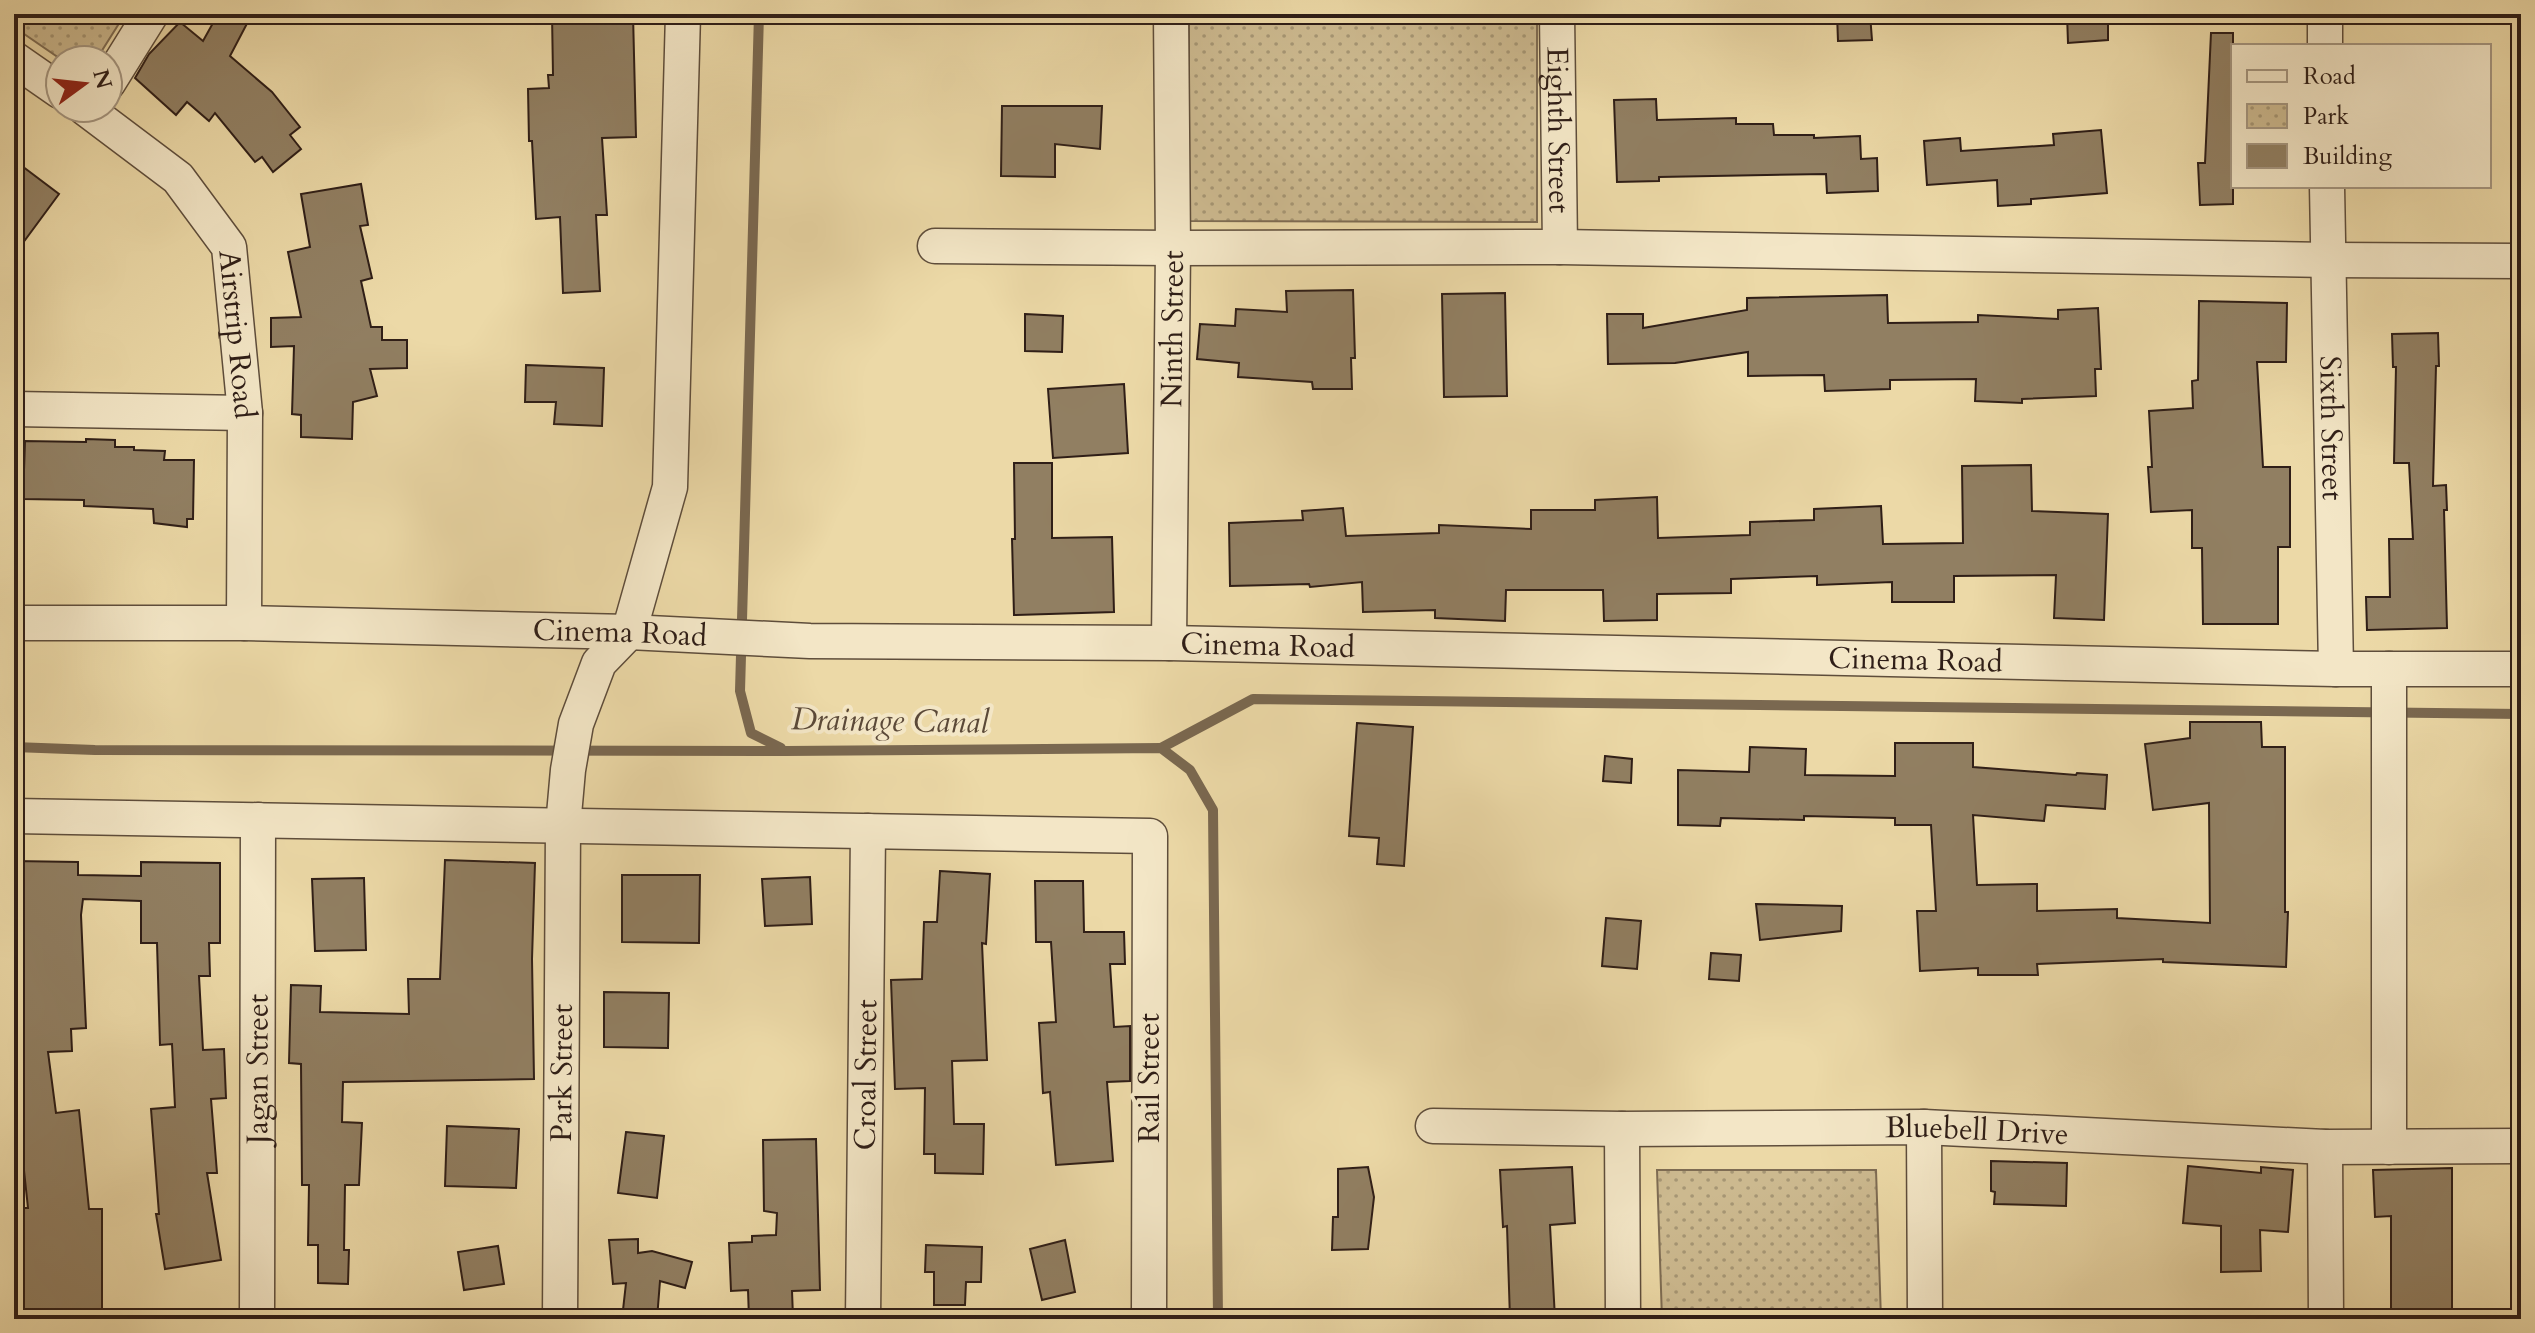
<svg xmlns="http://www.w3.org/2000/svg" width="2535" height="1333" viewBox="0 0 2535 1333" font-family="Cardo,serif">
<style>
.park{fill:url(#park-dots);stroke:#7e6c53;stroke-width:2}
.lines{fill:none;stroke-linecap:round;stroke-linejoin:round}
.stream{stroke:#7a6850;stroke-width:10}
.building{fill:#917f62;stroke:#2f1e17;stroke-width:2}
.minor-casing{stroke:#5e4d3b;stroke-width:37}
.minor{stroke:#f3e6c6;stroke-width:34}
.labels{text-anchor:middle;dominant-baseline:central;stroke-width:8;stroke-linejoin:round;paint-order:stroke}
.street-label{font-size:30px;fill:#2f1e17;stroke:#f3e6c6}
.water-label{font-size:32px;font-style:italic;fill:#5b4938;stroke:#f3e6c6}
</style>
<defs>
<pattern id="park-dots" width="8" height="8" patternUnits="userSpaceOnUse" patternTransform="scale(2)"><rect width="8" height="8" fill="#ccb98f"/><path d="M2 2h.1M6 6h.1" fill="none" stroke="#a69674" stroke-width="1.8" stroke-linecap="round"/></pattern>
</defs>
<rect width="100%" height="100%" fill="#ecd9a7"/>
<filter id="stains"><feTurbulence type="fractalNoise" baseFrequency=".0025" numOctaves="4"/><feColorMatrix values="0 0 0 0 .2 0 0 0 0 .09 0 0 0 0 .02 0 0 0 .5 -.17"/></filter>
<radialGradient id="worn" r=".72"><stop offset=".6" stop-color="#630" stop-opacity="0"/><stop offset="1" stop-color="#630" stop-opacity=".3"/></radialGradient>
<g class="park">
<polygon points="14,14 125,14 96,60 62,60 14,27"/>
<polygon points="1189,14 1537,14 1537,222 1189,221"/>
<polygon points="1657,1170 1876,1170 1881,1319 1662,1319"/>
</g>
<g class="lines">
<g class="stream">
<polyline points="759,14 740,691 751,733 781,748"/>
<polyline points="14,747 95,750 786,751 1161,748 1190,770 1213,810 1218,1319"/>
<polyline points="1161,748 1253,699 2521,714"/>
</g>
</g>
<g class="building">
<polygon points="218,14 252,14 230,56 272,92 300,127 290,135 301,149 273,172 262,157 255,162 215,113 209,121 187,102 176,115 135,78 149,54 180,22 203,41"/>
<polygon points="552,14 633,14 636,137 602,138 607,215 596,215 600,291 563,293 560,217 536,219 532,141 529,141 528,89 549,88 548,75 553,75"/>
<polygon points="1837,14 1870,14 1872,40 1838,41"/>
<polygon points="2067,14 2108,14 2108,40 2068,43"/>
<polygon points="2211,33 2233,33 2233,204 2200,205 2198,163 2205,163"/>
<polygon points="1656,99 1657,120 1736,118 1736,124 1773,124 1774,135 1814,135 1814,138 1860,136 1861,159 1877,158 1878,191 1827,193 1826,174 1659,177 1659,181 1617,182 1614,100"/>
<polygon points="1002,106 1102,106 1100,149 1055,144 1055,177 1001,176"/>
<polygon points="2101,130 2107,193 2031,199 2031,204 1998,206 1997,180 1927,185 1924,141 1960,138 1961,151 2054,145 2053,134"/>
<polygon points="14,160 59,194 14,255"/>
<polygon points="361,184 368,225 360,226 372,278 361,281 371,327 382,327 382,340 407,340 407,368 370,369 377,396 353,402 352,439 301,437 301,415 292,414 294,346 271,347 271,318 301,317 288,252 310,247 301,194"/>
<polygon points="1353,290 1355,358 1351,358 1352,389 1313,389 1312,382 1238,377 1239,363 1197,359 1200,324 1235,326 1236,309 1287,312 1286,291"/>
<polygon points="1505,293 1507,396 1444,397 1442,294"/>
<polygon points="1887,295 1888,323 1978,322 1978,315 2058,319 2058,310 2098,308 2101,369 2095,369 2096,396 2022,399 2022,403 1975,401 1976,379 1890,380 1890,389 1825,391 1824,375 1748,376 1748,352 1675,363 1608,364 1607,314 1643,314 1643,328 1747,310 1747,298"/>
<polygon points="2199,301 2287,303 2286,362 2257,362 2263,467 2290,467 2290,547 2278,547 2278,624 2203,624 2202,548 2192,548 2192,510 2151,512 2148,467 2152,467 2149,411 2193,408 2192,381 2198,380"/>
<polygon points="1025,314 1063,316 1062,352 1025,351"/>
<polygon points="2438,333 2439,366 2436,366 2433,486 2446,485 2447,510 2444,510 2447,628 2367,630 2366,597 2390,597 2389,539 2413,539 2409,463 2394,463 2396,367 2393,367 2392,334"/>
<polygon points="526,365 604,368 602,426 554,424 556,402 525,402"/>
<polygon points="1124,384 1128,453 1053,458 1048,389"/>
<polygon points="86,439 115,440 115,447 134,447 134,450 165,451 164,460 194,460 193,519 187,519 187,527 154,523 153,509 84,506 84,500 23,499 25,441 86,442"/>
<polygon points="1014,463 1052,463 1052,538 1112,537 1114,612 1014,615 1012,539 1015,539"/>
<polygon points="2031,465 2032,511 2108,514 2104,620 2054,618 2056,575 1954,576 1954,602 1892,602 1892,582 1817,585 1817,576 1731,579 1731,593 1657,594 1657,620 1604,621 1603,590 1506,590 1505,621 1435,618 1435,610 1363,612 1362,582 1310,587 1309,584 1230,586 1229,523 1303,520 1302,511 1343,508 1346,536 1439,533 1439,525 1531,529 1531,510 1595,510 1595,500 1657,497 1658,538 1750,535 1750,522 1814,520 1814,509 1881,506 1883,544 1963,543 1962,466"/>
<polygon points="2190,722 2261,722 2262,747 2285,747 2285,912 2288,912 2286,967 2163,962 2163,959 2037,964 2038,975 1978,975 1978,968 1920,971 1917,911 1936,911 1931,825 1895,825 1895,818 1804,816 1804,820 1721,818 1720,826 1678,825 1678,770 1749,772 1750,747 1806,749 1805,775 1895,776 1895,743 1973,743 1973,767 2076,775 2077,773 2107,775 2105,809 2046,805 2044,821 1973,815 1977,885 2037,884 2037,911 2117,909 2117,918 2210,923 2209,803 2153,810 2145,744 2190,738"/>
<polygon points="1357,723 1413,727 1404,866 1377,864 1379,838 1349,836"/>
<polygon points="1605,756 1632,759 1631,783 1603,781"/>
<polygon points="445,860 535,863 532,959 534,1079 343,1082 342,1122 362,1123 359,1185 345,1185 344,1250 349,1250 348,1284 318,1283 318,1245 308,1245 309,1185 302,1185 301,1064 289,1063 291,985 321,986 320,1012 409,1014 408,979 440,979"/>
<polygon points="14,861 78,862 78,875 141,876 141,862 220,863 220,943 209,943 210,976 199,976 203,1050 224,1049 226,1098 211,1099 217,1173 207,1173 221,1260 165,1269 156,1214 159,1214 151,1109 175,1107 172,1044 160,1045 157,943 141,943 141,901 83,899 81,915 86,1028 71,1029 72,1051 48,1052 56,1113 79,1110 89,1209 102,1209 102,1319 14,1319 14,1208 28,1208 22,1152 17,1153 14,1123"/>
<polygon points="940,871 990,874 986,944 982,943 987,1060 952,1061 954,1124 984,1124 983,1174 935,1173 935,1154 924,1154 925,1088 895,1089 891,980 922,979 924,922 937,922"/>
<polygon points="622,875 700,875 699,943 622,942"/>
<polygon points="810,877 812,924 765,926 762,879"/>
<polygon points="364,878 366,950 315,951 312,879"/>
<polygon points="1035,881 1083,881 1084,932 1124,932 1125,964 1110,964 1114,1027 1130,1026 1130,1081 1107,1082 1113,1161 1056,1165 1050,1092 1043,1093 1039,1023 1056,1022 1051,942 1036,942"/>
<polygon points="1756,904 1842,906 1841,931 1760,940"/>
<polygon points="1606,918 1641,921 1637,969 1602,966"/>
<polygon points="1711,953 1741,955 1739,981 1709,979"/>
<polygon points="604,992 669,993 668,1048 604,1047"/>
<polygon points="447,1126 519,1129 516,1188 445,1186"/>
<polygon points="626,1132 664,1136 657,1198 618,1193"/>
<polygon points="816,1139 820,1290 792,1291 793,1317 749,1319 748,1290 731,1291 729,1243 752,1242 752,1236 776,1235 777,1213 764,1211 763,1140"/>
<polygon points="1991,1161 2067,1163 2066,1206 1994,1204 1995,1192 1991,1191"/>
<polygon points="2188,1166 2261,1173 2261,1167 2293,1170 2288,1232 2260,1230 2261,1271 2221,1272 2221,1226 2183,1223"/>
<polygon points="1368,1167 1374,1197 1368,1249 1332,1250 1333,1217 1338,1217 1338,1169"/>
<polygon points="1572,1167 1575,1223 1550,1225 1555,1319 1510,1319 1507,1226 1503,1227 1500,1170"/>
<polygon points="2452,1168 2452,1319 2391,1319 2391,1216 2375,1217 2373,1170"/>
<polygon points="638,1239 638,1253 652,1251 692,1262 685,1288 660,1281 657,1319 622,1319 626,1283 613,1284 609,1240"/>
<polygon points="1065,1240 1075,1292 1042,1300 1030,1249"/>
<polygon points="926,1245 982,1247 981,1282 966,1282 965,1305 934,1305 934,1272 925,1272"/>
<polygon points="498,1246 504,1284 464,1290 458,1252"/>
</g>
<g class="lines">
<defs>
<g id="minor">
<path id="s1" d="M1557,14L1560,247"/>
<polyline points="2325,14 2325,46"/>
<polyline points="14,59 60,91"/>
<polyline points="108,83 151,14"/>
<path id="s2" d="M85,108L178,178L229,247L245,413L244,623"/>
<path id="s3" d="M2327,186L2336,669"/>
<polyline points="935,246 1173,248 1560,247 2328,260 2521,261"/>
<polyline points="14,409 245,413"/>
<path id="s4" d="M14,623H244L629,632L810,641L1169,643L2336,669H2521"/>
<path id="s5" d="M1169,643L1173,248L1171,14"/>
<polyline points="14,816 1150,836 1149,1319"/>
<path id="s6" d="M1433,1126L1622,1129L1924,1127L2325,1147L2521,1146"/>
<polyline points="1924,1127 1925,1319"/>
<polyline points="1622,1129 1623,1319"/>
<polyline points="2325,1147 2326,1319"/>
<polyline points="2389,1147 2389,669"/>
<path id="s7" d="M257,1319L258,820"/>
<path id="s8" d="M560,1319L563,826L568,770L576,724L599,663L629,632L670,487L683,14"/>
<path id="s9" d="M863,1319L868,831"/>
</g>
</defs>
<use href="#minor" class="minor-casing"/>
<use href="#minor" class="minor"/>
</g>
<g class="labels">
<g class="street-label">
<text stroke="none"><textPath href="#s1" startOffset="116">Eighth Street</textPath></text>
<text stroke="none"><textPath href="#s5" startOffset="314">Ninth Street</textPath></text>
<text stroke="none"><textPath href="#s2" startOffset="290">Airstrip Road</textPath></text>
<text stroke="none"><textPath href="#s3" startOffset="242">Sixth Street</textPath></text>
<text stroke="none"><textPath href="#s4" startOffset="606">Cinema Road</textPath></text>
<text stroke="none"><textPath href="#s4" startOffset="1254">Cinema Road</textPath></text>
<text stroke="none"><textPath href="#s4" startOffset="1902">Cinema Road</textPath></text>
<text stroke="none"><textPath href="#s7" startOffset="250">Jagan Street</textPath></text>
<text stroke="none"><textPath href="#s8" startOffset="246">Park Street</textPath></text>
<text stroke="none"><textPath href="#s9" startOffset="244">Croal Street</textPath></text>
<text transform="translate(1149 1078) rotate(-90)">Rail Street</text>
<text stroke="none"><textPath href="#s6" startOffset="544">Bluebell Drive</textPath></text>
</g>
<g class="water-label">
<text transform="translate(890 721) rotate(1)">Drainage Canal</text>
</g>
</g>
<rect width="2535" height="1333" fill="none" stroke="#ecd9a7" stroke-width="48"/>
<rect x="16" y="16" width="2503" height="1301" fill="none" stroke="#2f1e17" stroke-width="4"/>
<rect x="24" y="24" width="2487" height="1285" fill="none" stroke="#2f1e17" stroke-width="2"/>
<rect x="2231" y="44" width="260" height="144" fill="#f3e6c6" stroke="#a59680" stroke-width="2"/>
<rect x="2247" y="70" width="40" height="12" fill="#f3e6c6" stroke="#a59680" stroke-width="2"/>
<text x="2303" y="84" font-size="24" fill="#2f1e17">Road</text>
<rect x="2247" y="104" width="40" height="24" fill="url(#park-dots)" stroke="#a59680" stroke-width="2"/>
<text x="2303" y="124" font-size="24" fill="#2f1e17">Park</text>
<rect x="2247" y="144" width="40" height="24" fill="#917f62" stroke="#a59680" stroke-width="2"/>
<text x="2303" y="164" font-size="24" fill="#2f1e17">Building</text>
<g transform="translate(84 84) rotate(75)"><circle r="38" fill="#f3e6c6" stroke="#a59680" stroke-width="2"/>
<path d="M0-6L14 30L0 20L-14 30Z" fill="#8f2418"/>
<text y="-12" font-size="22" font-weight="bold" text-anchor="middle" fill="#2f1e17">N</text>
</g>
<rect width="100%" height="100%" filter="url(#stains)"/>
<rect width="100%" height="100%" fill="url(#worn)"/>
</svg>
